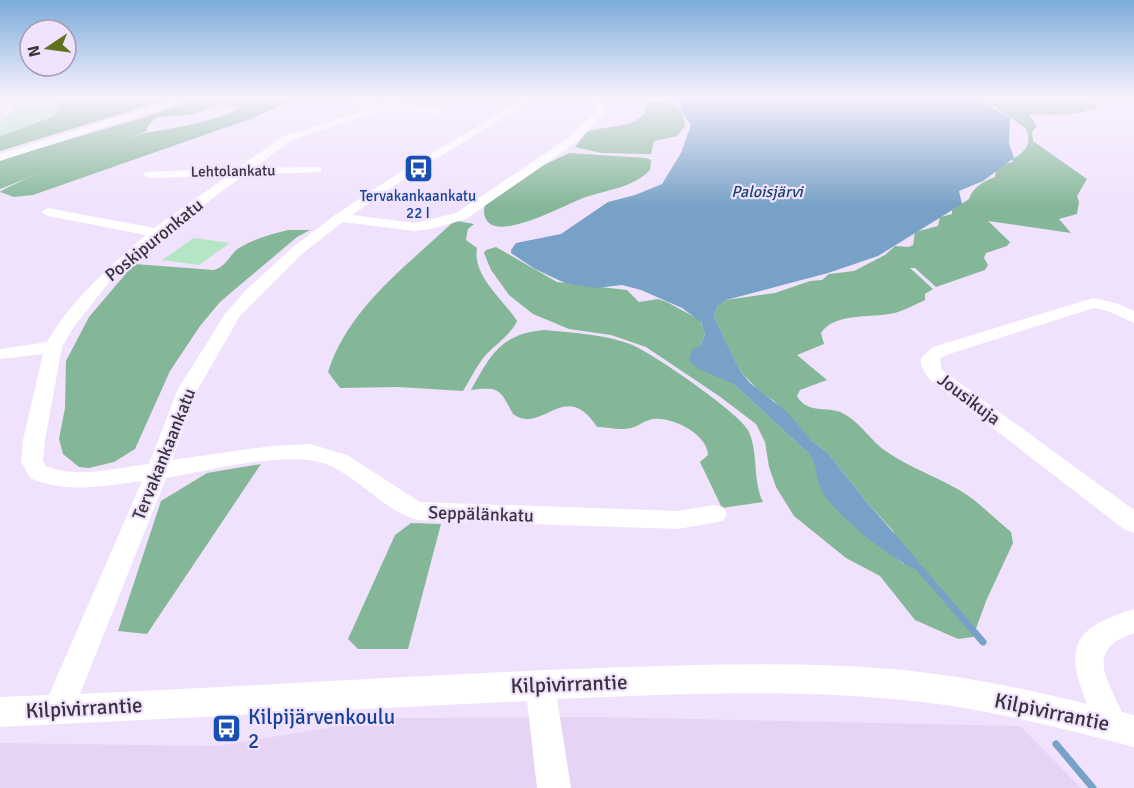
<svg xmlns="http://www.w3.org/2000/svg" width="1134" height="788" viewBox="0 0 1134 788" font-family="Signika,sans-serif">
<style>
.built{fill:#e7d4f5}
.green{fill:#b4e6c6}
.forest{fill:#84b797}
.water{fill:#77a1c6}
.lines{fill:none;stroke-linecap:round;stroke-linejoin:round}
.stream-far1{stroke:#77a1c6;stroke-width:5}
.stream{stroke:#77a1c6;stroke-width:7}
.minor{fill:#fff;fill-rule:evenodd}
.labels{text-anchor:middle;dominant-baseline:central;stroke-width:4.5;stroke-linejoin:round;paint-order:stroke}
.far-street-label{font-size:15px;fill:#38333d;stroke:#f0e2fc}
.far-transit-label{font-size:15px;fill:#164399;stroke:#f0e2fc}
.far-water-label{font-size:16px;font-style:italic;fill:#15456a;stroke:#f0e2fc}
.street-label{font-size:18px;fill:#38333d;stroke:#f0e2fc}
.near-street-label{font-size:21px;fill:#38333d;stroke:#f0e2fc}
.near-transit-label{font-size:21px;fill:#164399;stroke:#f0e2fc;text-anchor:start}
</style>
<rect width="100%" height="100%" fill="#f0e2fc"/>
<polygon class="built" points="593,717 1020,726 1081,788 0,788 0,743 218,746 388,718"/>
<g class="green">
<polygon points="13,97 65,97 55,116 0,136 0,122 14,112"/>
<polygon points="194,238 230,243 199,265 162,260"/>
</g>
<g class="forest">
<polygon points="65,97 175,97 0,151 0,136 55,116"/>
<polygon points="200,97 244,97 190,115 158,117 148,125 147,131 0,189 0,160 145,117"/>
<path d="M248,97H293L285,104L250,119L33,195L14,197L0,192C7,185 136,133 150,132C170,129 230,119 242,105L223,106Z"/>
<path d="M981,97H1061L1097,104L1096,110L1086,109L1087,111C1066,117 1050,114 1029,114L1037,126L1032,132L1033,141L1087,179L1077,196L1079,202L1077,214L1059,219L1071,233L988,221L1010,242L1007,246L986,253L984,258L988,265L985,270L936,287L915,268H910L933,289L925,294V300C916,304 907,309 898,312C876,319 835,311 821,333L824,344L797,355L827,380L800,390L797,396C808,416 830,404 846,415C862,425 872,442 887,452C911,468 937,477 961,491C979,502 995,519 1011,532L1013,543L986,601L973,637L958,639L915,620L880,576L846,558L794,516L776,487L769,467L765,442L756,424L719,396L646,347L611,335L569,329L533,314L509,295L491,270L484,253L486,250L496,247L557,282L627,290L639,302L658,299L667,302L700,320L705,334L701,345L718,377L735,385L809,454L817,466L819,484L853,525L904,564L893,531L865,500L828,453L812,441L774,401L760,392L741,372L714,317L717,307L726,300L775,293L810,281L822,280L829,274L854,271L885,255L895,246L909,247L913,245L915,232L938,226L940,217L952,214V210L969,199C973,187 984,181 995,177L996,170L1005,164L1013,162L1012,159C1025,153 1034,142 1025,128Z"/>
<path d="M649,102H666L676,105L683,115L685,126L677,136L654,141L651,154L601,153L575,147L587,132C608,125 628,129 645,114V105Z"/>
<path d="M569,153L646,158L651,160L650,170C633,188 606,190 583,198C565,205 503,239 488,222C484,217 483,212 485,205L544,165Z"/>
<path d="M457,221L474,224L468,229L466,240L477,248C472,276 504,300 517,321C511,335 494,345 484,357C476,367 470,380 463,391L398,387L340,388L328,372C348,309 404,268 451,224Z"/>
<path d="M288,230H310L297,237L220,302L200,326L170,371L135,449L114,462L89,468L79,467L63,454L59,439L65,408L66,361L89,317L134,264L214,270C227,266 229,255 239,248C254,239 271,234 288,230Z"/>
<path d="M544,330C572,333 604,334 630,344C651,352 738,412 748,430C759,452 752,479 763,502L722,508L700,462L708,455C708,434 671,416 653,419C644,420 638,427 631,428C621,431 607,427 597,427C565,377 542,436 513,414C500,390 501,386 471,390C491,354 501,334 544,330Z"/>
<polygon points="261,464 147,634 118,631 161,501 207,473"/>
<polygon points="411,523 441,524 408,649 358,649 348,639 395,535"/>
</g>
<path class="water" d="M668,97H981L993,108L1010,118L1009,143L1014,158L983,181L959,191L962,204L878,256L828,273L726,300L717,307L714,317L741,372L750,383L787,412L812,441L828,453L865,500L919,562L918,567L915,569C890,558 827,510 819,484C814,470 819,470 809,454L735,385L697,368L689,360L692,350L701,345L705,334L701,322L682,308L641,290L622,285L596,288L565,283L535,269L511,253V250L516,243L561,234L608,202L635,195L662,184L681,153L691,125L681,111L680,103Z"/>
<g class="lines">
<polyline class="stream-far1" points="918,567 921,571"/>
<g class="stream">
<polyline points="920,569 983,642"/>
<polyline points="1056,744 1093,788"/>
</g>
<g class="minor">
<polygon points="183,97 197,97 0,161 0,154"/>
<path d="M340,97L383,103L394,97H405L394,105L442,108L447,111L442,114L385,109L290,141L254,168L317,167L321,168V172L244,175L162,236L109,282L73,328L62,347L45,440L43,461L46,466C76,479 117,468 149,464L178,389L225,314L246,290L293,247L335,215L408,167L528,97H538L416,171L352,215L415,223L456,213L567,139L597,111L588,97H597L607,111L575,143L466,219L431,229L415,231L343,222L303,253L240,316L198,389L172,460L271,446L310,444L347,455L420,502L678,511L715,505L723,507L727,514L723,521L678,529L417,520C384,510 362,481 331,466C292,448 208,471 166,478L80,694C235,687 391,677 547,670C662,666 778,660 892,669C958,675 1023,688 1087,704C1063,645 1075,627 1134,609V633C1085,650 1106,677 1122,712L1134,715V747C1064,729 993,710 921,702C800,688 678,694 557,699L571,788H537L527,701L0,727V697L49,695L142,481C104,486 66,494 30,478L21,461L23,440L43,354L0,359V349L47,342C72,299 109,267 146,235L48,216L41,212L48,208L154,228L228,176L149,178L143,174L145,172L238,168L282,137L373,107L341,100Z"/>
<polygon points="1093,298 1119,304 1134,311 1134,323 1108,311 1094,308 946,355 940,358 942,370 1134,510 1134,533 1125,530 928,378 921,365 921,358 933,347"/>
</g>
</g>
<linearGradient id="sky" x2="0" y2="1"><stop stop-color="#7bacda"/><stop offset="0.47" stop-color="#f8f2fe"/><stop offset="1" stop-color="#f8f2fe" stop-opacity="0"/></linearGradient>
<rect width="1134" height="207" fill="url(#sky)"/>
<defs>
<symbol id="bus-square" viewBox="-11 -11 22 22"><rect x="-9" y="-9" width="18" height="18" rx="4" fill="#1a4fb4" stroke="#f0e2fc"/><path d="M-5-6H5V4H4V6H2V4H-2V6H-4V4H-5ZM-3.5-4V0h7V-4ZM-3.5 1.2v1.5H-2V1.2ZM2 1.2v1.5H3.5V1.2Z" fill="#fff"/></symbol>
</defs>
<g fill-rule="evenodd">
<use href="#bus-square" x="402" y="152" width="33" height="33"/>
<use href="#bus-square" x="210" y="712" width="33" height="33"/>
</g>
<g class="labels">
<g class="far-street-label">
<text transform="translate(233 171) rotate(-1)">Lehtolankatu</text>
</g>
<g class="far-transit-label">
<text x="418" y="196">Tervakankaankatu<tspan x="418" dy="17">22 I</tspan></text>
</g>
<g class="far-water-label">
<text x="767" y="192">Paloisjärvi</text>
</g>
<g class="street-label">
<text transform="translate(154 240) rotate(-39)">Poskipuronkatu</text>
<text transform="translate(969 399) rotate(37)">Jousikuja</text>
<text transform="translate(164 454) rotate(-68)">Tervakankaankatu</text>
<text transform="translate(481 514) rotate(2)">Seppälänkatu</text>
</g>
<g class="near-street-label">
<text transform="translate(569 684) rotate(-2)">Kilpivirrantie</text>
<text transform="translate(84 708) rotate(-3)">Kilpivirrantie</text>
<text transform="translate(1052 712) rotate(12)">Kilpivirrantie</text>
</g>
<g class="near-transit-label">
<text x="248" y="717">Kilpijärvenkoulu<tspan x="248" dy="24">2</tspan></text>
</g>
</g>
<g transform="translate(48 48) rotate(257)"><circle r="28" fill="#f0e2fc" stroke="#a69cb0" stroke-width="1.5"/>
<path d="M0-4.5L10 22L0 15L-10 22Z" fill="#61721f"/>
<text y="-9" font-size="16" font-weight="bold" text-anchor="middle" fill="#38333d">N</text>
</g>
</svg>
